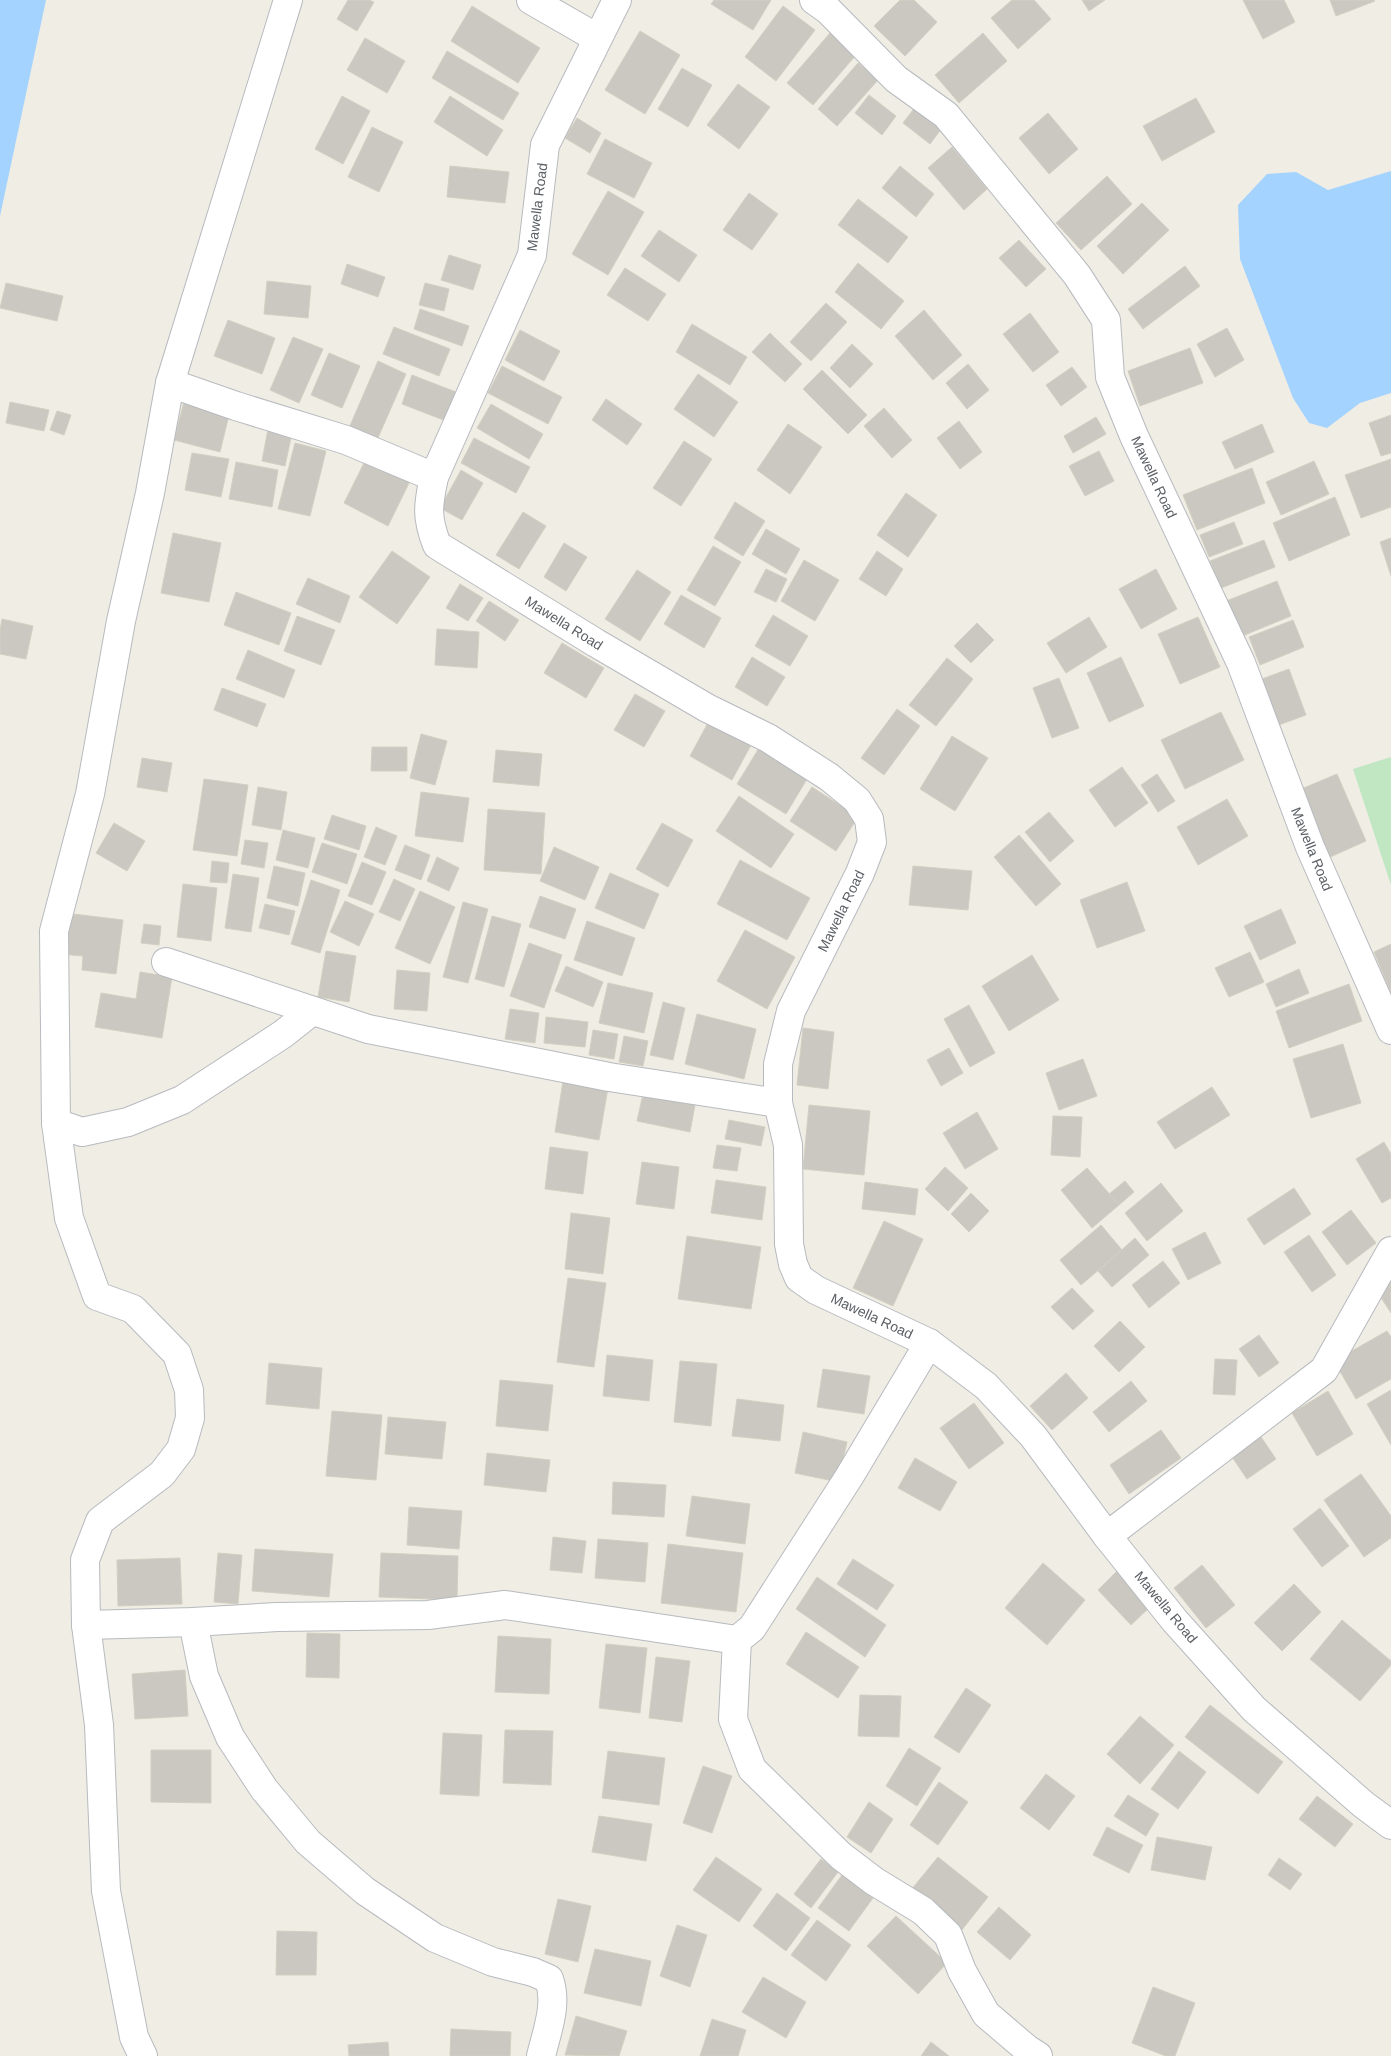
<svg xmlns="http://www.w3.org/2000/svg" width="1391" height="2056" viewBox="0 0 1391 2056" font-family="Helvetica,sans-serif">
<style>
.green{fill:#c0e7c2}
.water{fill:#a4d3ff}
.building{fill:#cac8c1;stroke:#d4cfc2}
.lines{fill:none;stroke-linecap:round;stroke-linejoin:round}
.minor-casing{stroke:#b7babf;stroke-width:30}
.minor{stroke:#fff;stroke-width:28}
.labels{text-anchor:middle;dominant-baseline:central;stroke-width:4;stroke-linejoin:round;paint-order:stroke}
.street-label{font-size:14px;fill:#5c6065;stroke:#fff}
</style>
<rect width="100%" height="100%" fill="#efede4"/>
<polygon class="green" points="1391,757 1391,885 1353,769"/>
<g class="water">
<polygon points="0,0 46,0 0,216"/>
<polygon points="1391,171 1391,393 1360,403 1327,428 1309,423 1293,398 1240,259 1238,205 1267,174 1296,172 1328,190"/>
</g>
<g class="building">
<polygon points="348,0 369,0 374,2 357,31 337,19"/>
<polygon points="714,0 771,0 753,30 711,4"/>
<polygon points="900,0 914,0 937,22 905,56 874,26"/>
<polygon points="1012,0 1034,0 1051,19 1018,49 991,18"/>
<polygon points="1082,0 1105,0 1089,11"/>
<polygon points="1243,0 1284,0 1295,22 1263,39"/>
<polygon points="1330,0 1374,0 1375,1 1336,16"/>
<polygon points="472,6 540,48 518,83 451,41"/>
<polygon points="783,6 815,30 776,81 745,57"/>
<polygon points="640,31 680,55 645,114 605,90"/>
<polygon points="830,33 856,55 813,105 787,83"/>
<polygon points="983,33 1007,61 959,103 935,75"/>
<polygon points="365,38 405,61 387,93 347,70"/>
<polygon points="447,51 519,93 503,120 432,78"/>
<polygon points="858,63 878,80 837,126 818,109"/>
<polygon points="682,68 712,85 688,127 658,109"/>
<polygon points="738,84 770,107 739,149 707,125"/>
<polygon points="869,95 896,116 882,135 855,113"/>
<polygon points="342,96 370,111 343,164 315,149"/>
<polygon points="450,96 503,130 487,156 434,122"/>
<polygon points="1196,98 1215,132 1162,161 1143,126"/>
<polygon points="916,106 942,128 930,144 903,123"/>
<polygon points="1048,113 1078,149 1049,174 1019,138"/>
<polygon points="577,118 601,133 590,153 565,138"/>
<polygon points="372,127 403,142 379,192 348,177"/>
<polygon points="605,139 652,163 634,198 587,174"/>
<polygon points="952,147 987,189 964,210 928,168"/>
<polygon points="450,166 509,172 505,203 447,197"/>
<polygon points="900,166 934,194 916,217 882,188"/>
<polygon points="1107,176 1132,204 1081,250 1056,223"/>
<polygon points="608,191 644,212 608,275 572,254"/>
<polygon points="749,193 778,214 752,250 723,230"/>
<polygon points="858,199 908,237 888,263 838,225"/>
<polygon points="1142,203 1169,230 1123,274 1097,246"/>
<polygon points="659,230 697,255 679,282 641,256"/>
<polygon points="1019,240 1046,269 1026,287 999,258"/>
<polygon points="449,255 481,265 473,290 441,280"/>
<polygon points="858,263 904,301 881,329 835,292"/>
<polygon points="347,264 385,277 378,297 341,284"/>
<polygon points="1185,266 1200,286 1143,329 1128,309"/>
<polygon points="625,268 666,294 648,321 607,295"/>
<polygon points="267,281 311,286 308,318 264,314"/>
<polygon points="6,283 63,296 57,321 0,308"/>
<polygon points="425,283 449,289 444,311 419,305"/>
<polygon points="826,303 847,322 811,361 790,342"/>
<polygon points="420,309 469,326 462,346 414,329"/>
<polygon points="924,310 962,355 933,380 895,336"/>
<polygon points="1030,313 1059,352 1033,372 1003,334"/>
<polygon points="228,320 275,338 262,374 214,356"/>
<polygon points="692,324 747,357 730,385 676,352"/>
<polygon points="394,327 450,349 439,376 383,354"/>
<polygon points="1227,328 1244,360 1215,377 1197,344"/>
<polygon points="520,330 560,351 544,381 505,360"/>
<polygon points="770,333 802,364 785,382 752,352"/>
<polygon points="293,337 323,349 299,403 270,390"/>
<polygon points="852,344 873,364 850,388 830,368"/>
<polygon points="1190,348 1203,383 1140,406 1128,371"/>
<polygon points="329,353 360,366 342,408 311,395"/>
<polygon points="378,361 406,374 377,440 349,428"/>
<polygon points="968,364 989,390 967,409 946,383"/>
<polygon points="502,366 562,397 548,424 488,393"/>
<polygon points="1072,367 1087,387 1061,406 1046,385"/>
<polygon points="822,370 867,415 848,434 803,389"/>
<polygon points="698,374 738,402 714,437 674,409"/>
<polygon points="412,375 456,392 446,421 402,404"/>
<polygon points="185,398 230,411 220,452 174,440"/>
<polygon points="606,399 642,424 627,445 592,420"/>
<polygon points="10,402 49,410 44,431 6,423"/>
<polygon points="491,404 543,434 529,459 477,428"/>
<polygon points="884,408 912,440 892,458 864,426"/>
<polygon points="57,411 71,415 64,435 50,430"/>
<polygon points="1391,415 1391,453 1381,456 1369,423"/>
<polygon points="1096,417 1106,434 1073,453 1064,436"/>
<polygon points="959,421 982,452 960,469 937,438"/>
<polygon points="788,424 822,447 790,494 757,470"/>
<polygon points="1262,424 1274,452 1235,469 1222,442"/>
<polygon points="268,429 292,433 285,466 262,461"/>
<polygon points="474,438 530,467 516,493 461,463"/>
<polygon points="684,441 712,459 681,506 653,488"/>
<polygon points="295,443 326,451 310,516 278,509"/>
<polygon points="1099,451 1114,481 1085,496 1069,466"/>
<polygon points="192,453 229,459 221,497 185,490"/>
<polygon points="367,457 411,479 388,526 344,503"/>
<polygon points="1391,459 1391,507 1361,518 1345,475"/>
<polygon points="1314,461 1329,494 1281,515 1266,482"/>
<polygon points="236,462 278,470 272,507 229,499"/>
<polygon points="1252,468 1265,503 1197,530 1183,495"/>
<polygon points="461,470 483,483 462,520 440,508"/>
<polygon points="906,493 937,515 908,557 877,535"/>
<polygon points="1335,497 1350,535 1289,561 1273,523"/>
<polygon points="735,502 765,521 743,556 714,538"/>
<polygon points="523,512 546,526 519,569 496,555"/>
<polygon points="1234,522 1243,544 1209,557 1200,535"/>
<polygon points="766,529 800,549 786,574 752,554"/>
<polygon points="173,533 221,543 209,602 161,593"/>
<polygon points="1391,538 1391,576 1380,542"/>
<polygon points="1264,540 1275,567 1221,588 1210,561"/>
<polygon points="564,543 587,557 566,591 544,577"/>
<polygon points="713,546 741,562 715,606 687,590"/>
<polygon points="392,551 430,577 397,624 359,597"/>
<polygon points="877,551 903,569 886,596 859,579"/>
<polygon points="804,560 839,580 815,621 781,601"/>
<polygon points="766,569 787,579 776,602 754,592"/>
<polygon points="1156,569 1177,609 1141,629 1119,589"/>
<polygon points="637,570 671,592 640,641 605,619"/>
<polygon points="308,578 350,596 340,623 296,604"/>
<polygon points="1277,581 1291,616 1240,637 1226,601"/>
<polygon points="460,584 483,598 468,621 446,608"/>
<polygon points="236,592 291,613 279,645 224,625"/>
<polygon points="681,595 721,618 704,648 664,624"/>
<polygon points="489,601 519,620 505,641 476,621"/>
<polygon points="773,615 808,636 790,666 755,646"/>
<polygon points="297,616 335,630 321,665 284,651"/>
<polygon points="1089,617 1107,647 1066,673 1047,643"/>
<polygon points="1198,617 1220,667 1180,684 1158,634"/>
<polygon points="2,619 33,626 26,659 0,654 0,630"/>
<polygon points="1293,620 1304,647 1260,665 1249,637"/>
<polygon points="977,623 994,640 971,663 954,646"/>
<polygon points="437,629 479,632 477,668 435,665"/>
<polygon points="562,643 604,668 586,698 544,673"/>
<polygon points="248,650 295,670 284,698 236,679"/>
<polygon points="752,657 785,677 767,706 735,687"/>
<polygon points="1121,657 1144,706 1109,722 1087,673"/>
<polygon points="947,658 973,679 936,726 909,705"/>
<polygon points="1289,669 1306,715 1276,726 1259,680"/>
<polygon points="1059,678 1079,728 1052,738 1033,688"/>
<polygon points="222,688 266,704 257,727 214,710"/>
<polygon points="635,694 665,711 644,747 614,730"/>
<polygon points="897,709 920,726 884,775 861,758"/>
<polygon points="1221,712 1244,760 1185,789 1161,740"/>
<polygon points="709,721 751,745 732,780 690,756"/>
<polygon points="421,734 447,741 435,785 410,778"/>
<polygon points="952,736 988,758 955,811 920,789"/>
<polygon points="372,747 407,747 407,771 371,771"/>
<polygon points="759,748 807,779 786,814 737,784"/>
<polygon points="496,750 542,754 539,786 493,782"/>
<polygon points="142,758 172,763 167,792 137,787"/>
<polygon points="1122,767 1148,803 1115,827 1089,790"/>
<polygon points="1157,774 1175,801 1158,812 1141,785"/>
<polygon points="1337,774 1366,841 1328,858 1299,790"/>
<polygon points="204,779 248,785 237,856 193,850"/>
<polygon points="258,787 287,792 281,830 252,825"/>
<polygon points="812,787 858,817 836,851 790,821"/>
<polygon points="421,792 469,798 463,842 415,836"/>
<polygon points="739,796 794,834 771,868 716,831"/>
<polygon points="1227,799 1248,836 1198,865 1177,827"/>
<polygon points="488,809 545,813 541,874 484,870"/>
<polygon points="1049,812 1074,841 1050,862 1025,832"/>
<polygon points="332,815 366,826 359,850 324,839"/>
<polygon points="114,823 145,841 127,871 96,853"/>
<polygon points="662,823 693,840 668,887 636,869"/>
<polygon points="376,827 397,836 385,865 364,857"/>
<polygon points="283,830 315,838 308,868 276,860"/>
<polygon points="1019,835 1061,884 1036,906 994,857"/>
<polygon points="245,840 268,843 264,868 241,864"/>
<polygon points="322,843 357,854 347,884 312,872"/>
<polygon points="405,845 430,855 421,880 395,870"/>
<polygon points="554,847 599,867 585,900 540,881"/>
<polygon points="437,857 459,868 449,891 427,881"/>
<polygon points="740,860 810,898 787,940 717,904"/>
<polygon points="212,861 229,863 227,883 210,882"/>
<polygon points="362,862 386,872 372,905 348,896"/>
<polygon points="274,866 305,873 298,906 267,898"/>
<polygon points="913,866 972,871 968,910 909,905"/>
<polygon points="610,873 659,894 644,929 595,908"/>
<polygon points="233,874 259,878 251,932 225,928"/>
<polygon points="394,879 415,889 400,921 379,912"/>
<polygon points="311,880 340,890 320,953 291,944"/>
<polygon points="1127,882 1145,931 1097,948 1080,900"/>
<polygon points="183,884 217,888 211,941 177,937"/>
<polygon points="420,891 455,907 430,964 395,948"/>
<polygon points="540,896 576,909 565,939 529,927"/>
<polygon points="345,901 374,914 359,946 330,932"/>
<polygon points="463,902 488,909 468,983 443,977"/>
<polygon points="265,904 295,911 289,935 259,928"/>
<polygon points="1281,909 1296,943 1260,960 1244,926"/>
<polygon points="65,913 123,920 116,974 82,970 83,956 60,954"/>
<polygon points="492,916 521,924 504,987 475,979"/>
<polygon points="587,921 635,938 622,976 574,960"/>
<polygon points="144,924 161,926 159,945 141,943"/>
<polygon points="745,930 795,957 767,1009 717,981"/>
<polygon points="529,943 562,955 544,1008 510,996"/>
<polygon points="1391,944 1391,993 1374,952"/>
<polygon points="326,951 356,956 349,1002 318,997"/>
<polygon points="1250,952 1264,982 1229,997 1215,968"/>
<polygon points="1032,955 1059,1000 1009,1031 982,986"/>
<polygon points="566,966 603,982 593,1007 555,991"/>
<polygon points="1299,969 1309,993 1276,1007 1266,984"/>
<polygon points="397,970 430,973 427,1011 394,1009"/>
<polygon points="140,972 172,977 162,1038 95,1027 101,993 136,999"/>
<polygon points="608,983 653,993 644,1033 599,1023"/>
<polygon points="1349,984 1362,1021 1289,1048 1276,1011"/>
<polygon points="663,1002 685,1008 673,1060 650,1055"/>
<polygon points="969,1005 995,1053 970,1067 944,1019"/>
<polygon points="510,1009 539,1013 535,1043 505,1039"/>
<polygon points="697,1014 756,1029 744,1079 685,1064"/>
<polygon points="546,1017 588,1022 585,1047 544,1043"/>
<polygon points="803,1028 834,1032 828,1089 797,1085"/>
<polygon points="593,1030 618,1034 614,1059 589,1055"/>
<polygon points="624,1036 648,1041 643,1066 619,1062"/>
<polygon points="1343,1044 1361,1103 1311,1118 1293,1059"/>
<polygon points="949,1048 963,1073 941,1086 927,1060"/>
<polygon points="1083,1059 1097,1096 1059,1110 1046,1073"/>
<polygon points="563,1081 608,1088 599,1140 555,1132"/>
<polygon points="1212,1087 1230,1115 1175,1149 1157,1122"/>
<polygon points="643,1094 695,1105 690,1132 637,1121"/>
<polygon points="809,1105 870,1111 864,1175 803,1169"/>
<polygon points="977,1112 998,1149 965,1169 943,1133"/>
<polygon points="1053,1116 1082,1117 1080,1157 1051,1155"/>
<polygon points="729,1120 765,1127 761,1146 725,1139"/>
<polygon points="1384,1142 1391,1154 1391,1198 1382,1203 1356,1159"/>
<polygon points="717,1145 741,1148 737,1171 713,1168"/>
<polygon points="550,1147 588,1152 583,1194 545,1189"/>
<polygon points="642,1162 679,1167 674,1209 636,1204"/>
<polygon points="945,1167 968,1188 948,1211 925,1189"/>
<polygon points="1087,1168 1119,1205 1092,1228 1061,1190"/>
<polygon points="716,1180 766,1187 762,1220 711,1213"/>
<polygon points="1125,1181 1134,1192 1119,1205 1109,1194"/>
<polygon points="865,1182 918,1189 915,1215 862,1209"/>
<polygon points="1161,1183 1183,1211 1147,1241 1125,1213"/>
<polygon points="1294,1188 1311,1214 1264,1245 1247,1219"/>
<polygon points="971,1193 989,1211 969,1232 951,1214"/>
<polygon points="1351,1210 1376,1243 1347,1265 1322,1232"/>
<polygon points="571,1213 610,1218 603,1274 565,1269"/>
<polygon points="884,1221 923,1239 893,1306 853,1288"/>
<polygon points="1101,1225 1122,1250 1081,1285 1060,1260"/>
<polygon points="1205,1232 1221,1263 1188,1280 1172,1249"/>
<polygon points="1309,1235 1336,1275 1312,1292 1284,1252"/>
<polygon points="687,1236 761,1247 751,1309 678,1299"/>
<polygon points="1135,1238 1149,1255 1112,1287 1098,1271"/>
<polygon points="1163,1261 1180,1283 1149,1308 1132,1285"/>
<polygon points="568,1278 606,1283 594,1367 557,1362"/>
<polygon points="1391,1281 1391,1313 1376,1290"/>
<polygon points="1072,1288 1094,1311 1073,1330 1051,1307"/>
<polygon points="1120,1321 1145,1347 1119,1372 1094,1346"/>
<polygon points="1387,1331 1391,1337 1391,1379 1356,1399 1334,1361"/>
<polygon points="1259,1335 1279,1363 1259,1377 1239,1349"/>
<polygon points="607,1355 653,1360 649,1401 603,1396"/>
<polygon points="1215,1359 1237,1360 1235,1395 1213,1394"/>
<polygon points="680,1361 717,1364 711,1426 674,1422"/>
<polygon points="269,1363 322,1368 319,1409 266,1404"/>
<polygon points="823,1369 870,1376 864,1414 817,1407"/>
<polygon points="1066,1373 1088,1398 1052,1430 1030,1406"/>
<polygon points="500,1380 553,1385 548,1431 496,1426"/>
<polygon points="1131,1381 1147,1401 1109,1432 1093,1412"/>
<polygon points="1391,1390 1391,1445 1367,1404"/>
<polygon points="1328,1391 1353,1434 1317,1456 1292,1413"/>
<polygon points="737,1399 784,1405 780,1441 732,1436"/>
<polygon points="974,1403 1004,1443 969,1469 940,1428"/>
<polygon points="332,1411 382,1415 376,1480 326,1476"/>
<polygon points="388,1417 446,1422 442,1459 385,1454"/>
<polygon points="1161,1430 1181,1458 1129,1494 1110,1465"/>
<polygon points="803,1432 847,1442 838,1482 795,1473"/>
<polygon points="1259,1434 1276,1459 1247,1479 1230,1454"/>
<polygon points="487,1453 550,1460 546,1492 484,1485"/>
<polygon points="915,1458 957,1482 940,1511 898,1488"/>
<polygon points="1361,1474 1391,1516 1391,1538 1364,1557 1324,1500"/>
<polygon points="613,1482 666,1485 664,1517 612,1514"/>
<polygon points="692,1496 750,1504 745,1544 686,1536"/>
<polygon points="409,1507 462,1511 459,1549 407,1545"/>
<polygon points="1320,1508 1349,1546 1322,1567 1293,1529"/>
<polygon points="553,1537 586,1541 582,1573 550,1570"/>
<polygon points="598,1539 648,1543 645,1582 595,1578"/>
<polygon points="668,1544 743,1553 736,1612 661,1603"/>
<polygon points="255,1549 333,1554 329,1597 252,1591"/>
<polygon points="218,1553 242,1555 238,1604 214,1602"/>
<polygon points="381,1553 458,1556 457,1600 379,1597"/>
<polygon points="180,1558 182,1604 118,1606 117,1560"/>
<polygon points="853,1559 894,1585 877,1610 837,1584"/>
<polygon points="1043,1563 1085,1600 1047,1645 1005,1608"/>
<polygon points="1202,1565 1235,1605 1206,1628 1174,1588"/>
<polygon points="1118,1570 1151,1606 1131,1625 1098,1590"/>
<polygon points="817,1577 886,1625 865,1657 796,1609"/>
<polygon points="1294,1584 1321,1612 1282,1651 1254,1623"/>
<polygon points="1342,1620 1391,1661 1391,1665 1360,1701 1310,1659"/>
<polygon points="806,1632 859,1667 838,1698 786,1664"/>
<polygon points="307,1633 340,1634 339,1678 306,1677"/>
<polygon points="498,1636 551,1639 549,1694 495,1692"/>
<polygon points="606,1644 647,1648 640,1713 599,1708"/>
<polygon points="656,1657 690,1661 682,1722 649,1718"/>
<polygon points="185,1670 188,1716 135,1719 132,1674"/>
<polygon points="966,1688 991,1705 959,1753 934,1737"/>
<polygon points="860,1695 901,1696 899,1737 858,1736"/>
<polygon points="1210,1705 1283,1762 1258,1794 1185,1737"/>
<polygon points="1140,1716 1174,1745 1140,1784 1107,1754"/>
<polygon points="505,1730 553,1731 551,1785 503,1783"/>
<polygon points="443,1733 482,1735 479,1796 440,1794"/>
<polygon points="909,1748 941,1768 917,1806 886,1786"/>
<polygon points="151,1750 211,1750 211,1803 151,1802"/>
<polygon points="608,1751 665,1758 659,1805 602,1798"/>
<polygon points="1179,1751 1206,1772 1178,1809 1151,1789"/>
<polygon points="703,1766 732,1776 712,1833 683,1823"/>
<polygon points="1046,1774 1075,1796 1049,1830 1020,1808"/>
<polygon points="939,1782 968,1802 938,1845 910,1825"/>
<polygon points="1128,1795 1159,1814 1146,1836 1114,1816"/>
<polygon points="1317,1796 1353,1824 1335,1847 1299,1819"/>
<polygon points="869,1802 893,1819 871,1853 847,1837"/>
<polygon points="599,1816 652,1824 646,1861 592,1852"/>
<polygon points="1107,1827 1143,1845 1129,1873 1093,1855"/>
<polygon points="1157,1837 1212,1847 1205,1880 1151,1870"/>
<polygon points="716,1857 762,1889 739,1922 693,1890"/>
<polygon points="938,1857 988,1897 961,1931 911,1890"/>
<polygon points="1279,1858 1302,1874 1290,1890 1268,1875"/>
<polygon points="821,1859 838,1872 811,1908 794,1894"/>
<polygon points="842,1875 873,1898 849,1931 818,1908"/>
<polygon points="777,1893 810,1918 786,1951 753,1926"/>
<polygon points="558,1899 591,1906 578,1962 545,1954"/>
<polygon points="999,1907 1031,1935 1010,1960 977,1932"/>
<polygon points="896,1916 947,1963 918,1994 867,1946"/>
<polygon points="817,1920 851,1945 826,1981 791,1955"/>
<polygon points="677,1925 707,1935 690,1987 660,1976"/>
<polygon points="277,1931 317,1932 316,1975 276,1975"/>
<polygon points="595,1949 651,1961 641,2006 584,1993"/>
<polygon points="763,1977 806,2002 786,2038 742,2012"/>
<polygon points="1153,1987 1195,2003 1175,2056 1166,2056 1132,2043"/>
<polygon points="576,2016 627,2031 619,2056 565,2055"/>
<polygon points="712,2019 746,2030 738,2056 700,2056"/>
<polygon points="451,2029 511,2032 510,2056 450,2056"/>
<polygon points="388,2042 389,2056 349,2056 348,2045"/>
<polygon points="931,2042 949,2056 921,2056"/>
</g>
<g class="lines">
<defs>
<g id="minor">
<polyline points="531,0 597,38"/>
<path d="M617,0L545,145L532,255L434,477C428,505 426,517 437,545L596,643L707,708L768,738L829,777L857,800L869,819L872,842L860,873L791,1011L778,1064V1103L788,1145L789,1244L793,1264L799,1278L816,1290L929,1343L986,1386L1033,1436L1107,1536L1175,1621L1254,1709L1364,1805L1391,1825"/>
<polyline points="814,0 828,10 896,79 946,115 1077,275 1106,320 1110,377 1134,436 1241,663 1310,847 1391,1030"/>
<polyline points="170,383 236,406 346,440 434,477"/>
<polyline points="166,962 368,1029 609,1077 778,1103"/>
<polyline points="56,1123 82,1132 128,1122 182,1100 283,1034 312,1011"/>
<polyline points="1107,1536 1324,1370 1391,1251"/>
<path d="M193,1622L204,1676L230,1737L264,1789L308,1842L365,1891L435,1938L493,1962L533,1972L549,1979C558,2004 547,2031 541,2056"/>
<polyline points="86,1625 193,1622 277,1617 428,1615 505,1605 737,1640 752,1628 849,1477 929,1343"/>
<polyline points="737,1640 733,1719 752,1769 841,1856 874,1881 923,1911 948,1935 962,1971 986,2014 1027,2049 1038,2056"/>
<polyline points="143,2056 134,2037 106,1891 99,1725 86,1625 85,1560 100,1521 162,1474 181,1449 190,1418 189,1390 177,1354 133,1309 97,1296 69,1218 56,1123 54,931 90,794 121,621 150,493 170,383 288,0"/>
</g>
</defs>
<use href="#minor" class="minor-casing"/>
<use href="#minor" class="minor"/>
</g>
<g class="labels">
<g class="street-label">
<text transform="translate(537 207) rotate(-83)">Mawella Road</text>
<text transform="translate(1154 477) rotate(65)">Mawella Road</text>
<text transform="translate(564 623) rotate(32)">Mawella Road</text>
<text transform="translate(1312 849) rotate(68)">Mawella Road</text>
<text transform="translate(841 911) rotate(-64)">Mawella Road</text>
<text transform="translate(872 1316) rotate(25)">Mawella Road</text>
<text transform="translate(1166 1607) rotate(50)">Mawella Road</text>
</g>
</g>
</svg>
